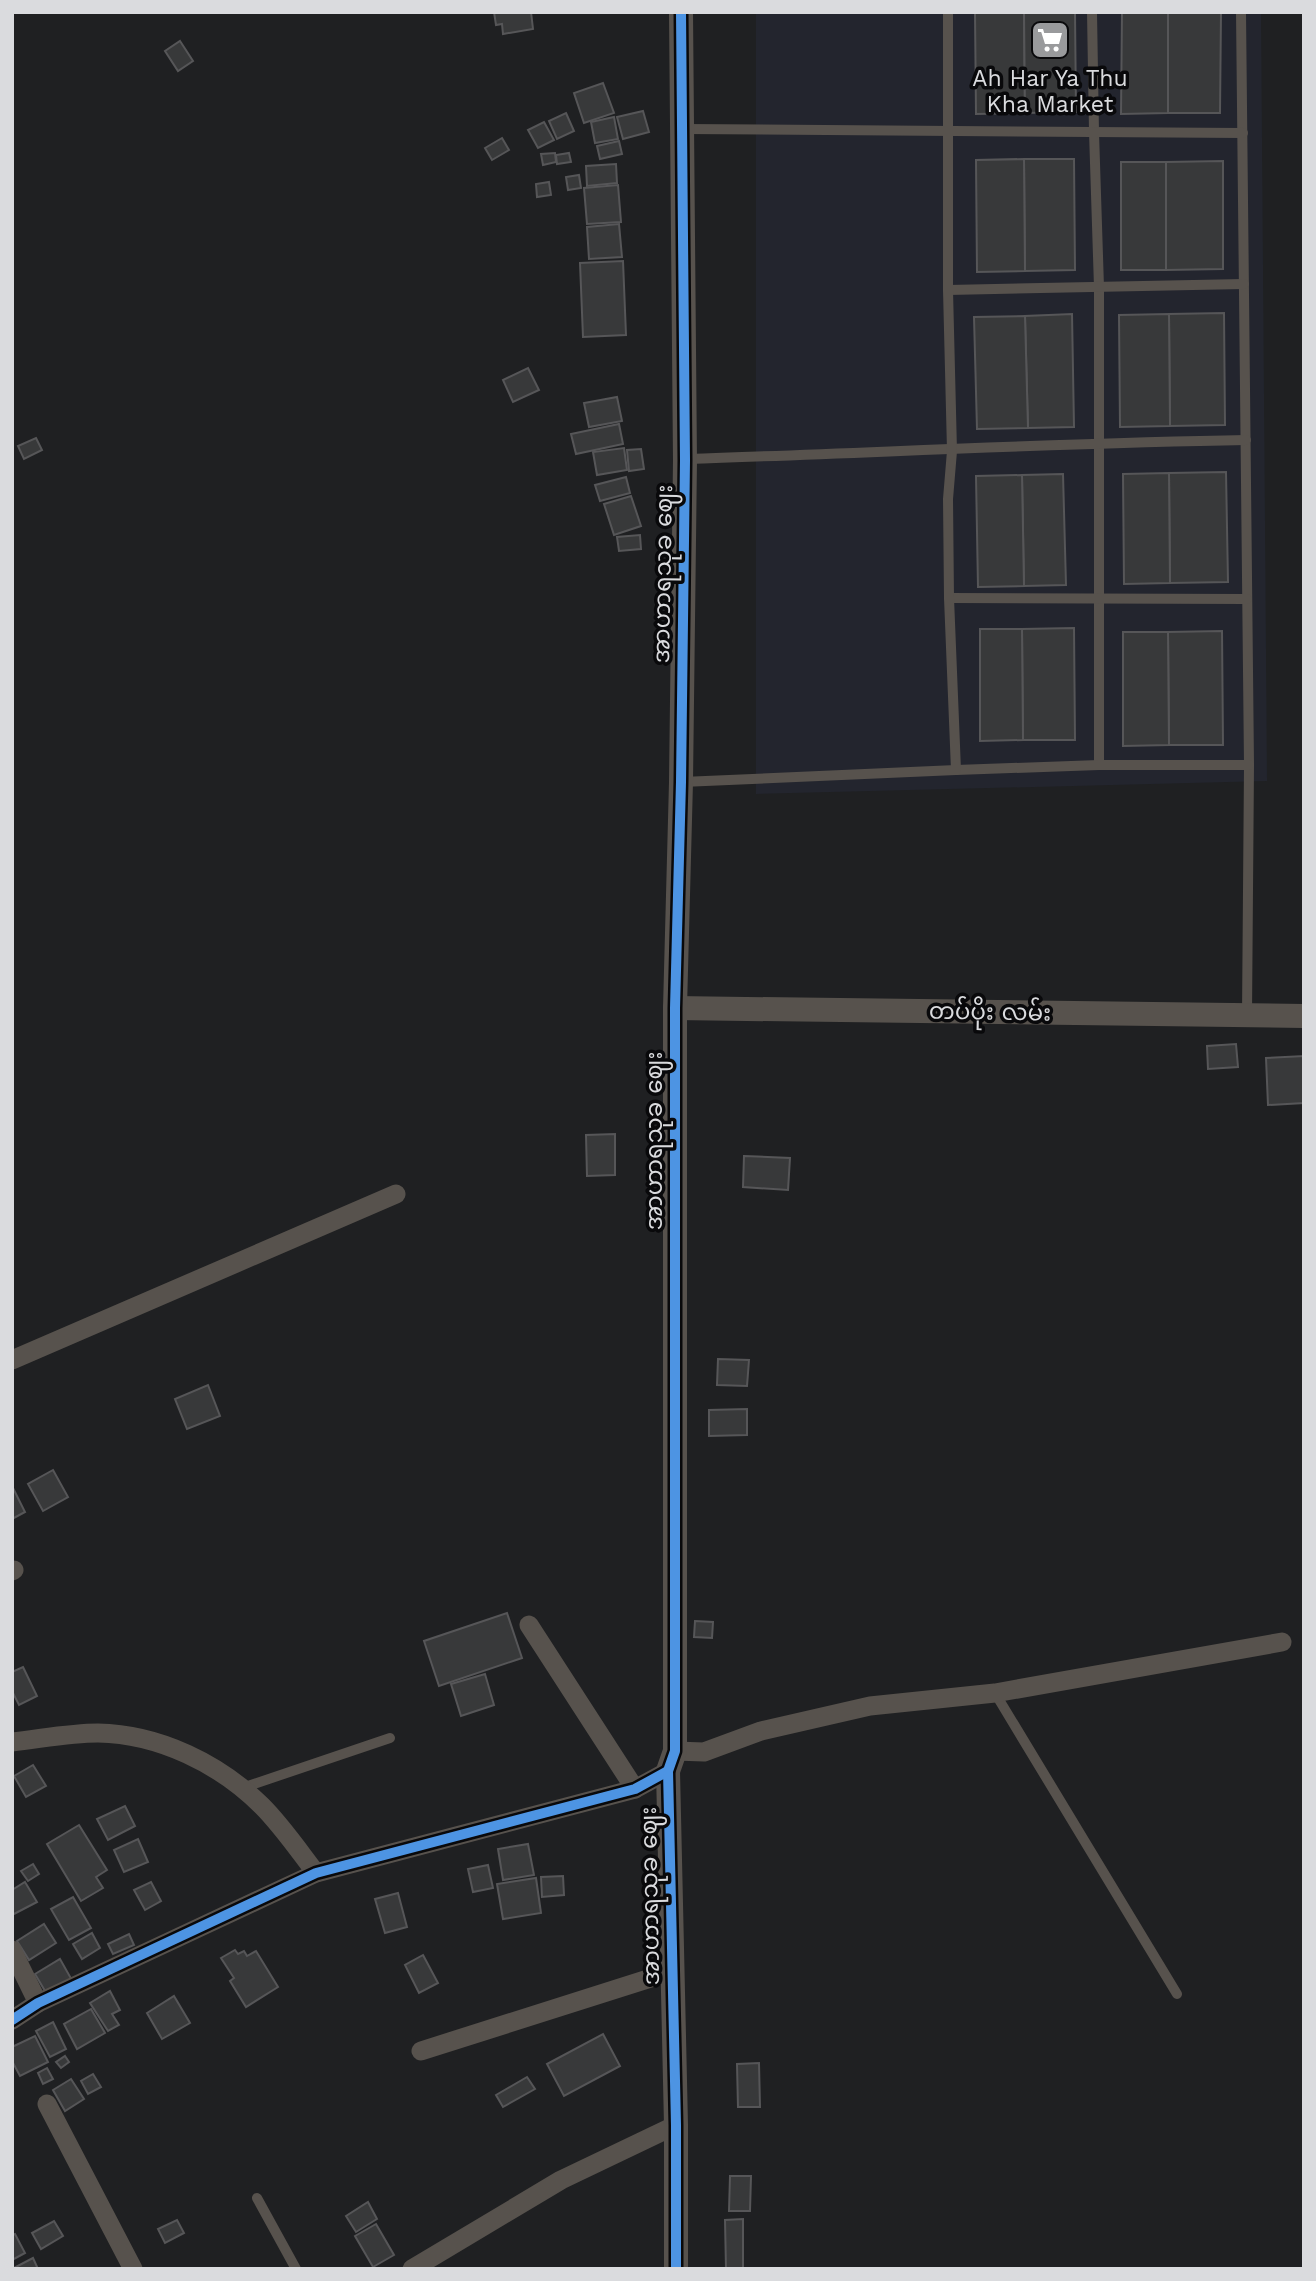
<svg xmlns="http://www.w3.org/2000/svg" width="1316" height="2281" viewBox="0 0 1316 2281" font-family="'Work Sans','Noto Sans Myanmar',sans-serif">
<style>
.built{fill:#23252e}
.building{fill:#38393a;stroke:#565658;stroke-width:2}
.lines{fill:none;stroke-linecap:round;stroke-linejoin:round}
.service{stroke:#57524d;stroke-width:10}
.minor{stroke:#57524d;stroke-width:19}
.tertiary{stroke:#57524d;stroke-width:24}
.cycleway-casing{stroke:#09090b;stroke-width:15}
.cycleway{stroke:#4d94e3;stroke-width:10}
.labels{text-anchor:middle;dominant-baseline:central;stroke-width:7;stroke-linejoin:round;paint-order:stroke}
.poi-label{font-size:23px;fill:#dadbde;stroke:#09090b}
.street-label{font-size:23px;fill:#dadbde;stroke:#09090b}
</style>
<rect width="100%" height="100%" fill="#1f2022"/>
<polygon class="built" points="756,12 1261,12 1267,781 756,794"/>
<g class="building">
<polygon points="494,12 531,12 533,29 503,34 502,24 496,25"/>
<polygon points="975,12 1024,12 1025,113 976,114"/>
<polygon points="1024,12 1075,12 1076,112 1025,113"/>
<polygon points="1122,12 1168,12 1168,113 1121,114"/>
<polygon points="1168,12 1221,12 1220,113 1168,113"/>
<polygon points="180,41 193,61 178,71 165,51"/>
<polygon points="603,83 614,113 584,123 574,93"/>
<polygon points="643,111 649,132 623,139 617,117"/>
<polygon points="566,113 574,131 557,139 549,121"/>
<polygon points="614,117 618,139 595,143 591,122"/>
<polygon points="544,122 554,140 538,148 528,130"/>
<polygon points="502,138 509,150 492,160 485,148"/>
<polygon points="619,141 622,154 600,159 597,146"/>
<polygon points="555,153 556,162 543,165 541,154"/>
<polygon points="569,153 571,162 557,164 556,155"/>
<polygon points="1024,159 1074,159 1075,270 1025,271"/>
<polygon points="1024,159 1025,271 977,272 976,160"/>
<polygon points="1223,161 1223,269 1166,270 1166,162"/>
<rect x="1121" y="162" width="45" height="108"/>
<polygon points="616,164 617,183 587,186 586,166"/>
<polygon points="579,175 581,188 568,190 566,177"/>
<polygon points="549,182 551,195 537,197 536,184"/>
<polygon points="618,185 621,222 587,224 584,188"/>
<polygon points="619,224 622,257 589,259 587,227"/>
<polygon points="623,261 626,335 583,337 580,263"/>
<polygon points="1224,313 1225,425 1170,426 1169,314"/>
<polygon points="1072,314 1074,427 1028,428 1025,316"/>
<polygon points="1169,314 1170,426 1120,427 1119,315"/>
<polygon points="1025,316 1028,428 977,429 974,317"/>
<polygon points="528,368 539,390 513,402 503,380"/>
<polygon points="617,397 622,421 589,427 584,403"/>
<polygon points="619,424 623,444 576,454 571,434"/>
<polygon points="36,438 42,450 24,459 18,446"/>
<polygon points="624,448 627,470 597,475 593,452"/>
<polygon points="641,449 644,469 629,471 627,450"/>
<polygon points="1226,472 1228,582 1170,583 1169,473"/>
<polygon points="1169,473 1170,583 1124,584 1123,474"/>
<polygon points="1063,474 1066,585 1024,586 1022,475"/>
<polygon points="1022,475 1024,586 978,587 976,476"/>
<polygon points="626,477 630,493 600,501 595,485"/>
<polygon points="631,496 641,526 614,535 604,504"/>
<polygon points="640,535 641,549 619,551 617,537"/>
<polygon points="1074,628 1075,740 1023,740 1022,629"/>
<polygon points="980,629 1022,629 1023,740 980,741"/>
<polygon points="1222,631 1223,745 1169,745 1168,632"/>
<polygon points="1123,632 1168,632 1169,745 1123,746"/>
<polygon points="1236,1044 1238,1067 1208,1069 1207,1046"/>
<polygon points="1304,1056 1304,1103 1268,1105 1266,1058"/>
<polygon points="615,1134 615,1175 587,1176 586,1135"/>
<polygon points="744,1156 790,1158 788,1190 743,1187"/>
<polygon points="718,1359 749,1360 747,1386 717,1385"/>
<polygon points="208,1385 220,1416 187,1429 175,1399"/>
<polygon points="747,1409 747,1435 709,1436 709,1410"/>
<polygon points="53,1470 68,1497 43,1511 28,1484"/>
<polygon points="12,1486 25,1512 12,1519"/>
<polygon points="507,1613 522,1658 439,1686 424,1641"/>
<polygon points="695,1621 713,1622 712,1638 694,1637"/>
<polygon points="23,1667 37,1696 19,1705 12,1691 12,1672"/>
<polygon points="485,1674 494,1705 461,1716 451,1684"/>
<polygon points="33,1765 46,1786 26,1797 14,1776"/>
<polygon points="125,1806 135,1826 108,1840 97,1819"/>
<polygon points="79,1825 107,1870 96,1877 103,1888 81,1901 47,1844"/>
<polygon points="138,1839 148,1862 124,1872 114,1850"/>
<polygon points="528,1844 534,1875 503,1880 498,1849"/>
<polygon points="33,1864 39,1874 28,1881 21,1871"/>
<polygon points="488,1865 493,1888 473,1892 468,1869"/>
<polygon points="563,1876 564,1895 542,1897 541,1877"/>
<polygon points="536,1878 541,1913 503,1919 497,1884"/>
<polygon points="25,1882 37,1902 12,1915 12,1890"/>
<polygon points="151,1882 161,1901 145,1910 134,1890"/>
<polygon points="398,1893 407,1927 385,1933 375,1899"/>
<polygon points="73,1897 91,1928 69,1940 51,1909"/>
<polygon points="44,1924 56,1943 29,1960 17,1941"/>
<polygon points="92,1933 100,1948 82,1959 73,1944"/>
<polygon points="129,1934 134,1945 113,1954 108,1944"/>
<polygon points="235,1950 238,1954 244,1951 247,1956 256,1951 278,1987 246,2007 230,1981 234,1978 221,1958"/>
<polygon points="423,1955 438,1983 419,1993 405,1965"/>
<polygon points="60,1959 73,1982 48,1996 35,1974"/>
<polygon points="110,1991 120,2010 112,2014 119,2025 108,2031 90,2003"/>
<polygon points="174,1996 190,2023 162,2039 147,2013"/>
<polygon points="91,2009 105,2033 77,2049 64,2024"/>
<polygon points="53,2022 66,2049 50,2057 36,2031"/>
<polygon points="603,2034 620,2066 564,2096 547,2064"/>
<polygon points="35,2036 48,2062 20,2076 12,2061 12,2047"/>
<polygon points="65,2056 69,2062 61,2068 56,2062"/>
<polygon points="759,2063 760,2107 738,2107 737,2064"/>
<polygon points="47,2068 53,2079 43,2084 38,2073"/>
<polygon points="93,2074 101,2087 88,2094 81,2081"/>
<polygon points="527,2077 535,2089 503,2107 496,2095"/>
<polygon points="71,2079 84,2099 65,2111 53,2090"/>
<polygon points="730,2176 751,2176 750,2211 729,2211"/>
<polygon points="368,2202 377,2219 356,2232 346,2216"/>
<polygon points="743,2219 743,2269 726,2269 725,2220"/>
<polygon points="177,2220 184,2233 165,2243 158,2229"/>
<polygon points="54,2221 63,2236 41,2249 32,2233"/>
<polygon points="376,2224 394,2255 373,2267 355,2236"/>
<polygon points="15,2234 25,2253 12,2260 12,2235"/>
<polygon points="33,2258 38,2269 12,2269"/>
</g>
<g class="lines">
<g class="service">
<polyline points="1092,12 1094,132 1099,287 1099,765"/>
<polyline points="1241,12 1249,765 1247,1015"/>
<polyline points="683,129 1243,133"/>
<polyline points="948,290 1244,284"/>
<path d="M687,459C873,453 1059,443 1246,440"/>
<polyline points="949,598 1247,599"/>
<polyline points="956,770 1099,765 1249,765"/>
<polyline points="682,782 956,770 949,598 948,499 952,451 948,290 948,12"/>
<polyline points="995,1693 1177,1994"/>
<polyline points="242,1788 390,1738"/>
<polyline points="257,2198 296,2269"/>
</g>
<g class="minor">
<polyline points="12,1360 396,1194"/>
<polyline points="12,1571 14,1570"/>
<polyline points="529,1625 635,1789"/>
<path d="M12,1742C40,1739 70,1733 98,1733C159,1734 220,1764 262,1806C282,1826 299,1851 316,1873"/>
<polyline points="675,1751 704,1752 761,1731 870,1706 995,1693 1282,1642"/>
<polyline points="12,1950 38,2003"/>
<polyline points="12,2020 38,2003 316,1873 635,1789 668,1771"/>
<polyline points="421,2051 673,1971"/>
<polyline points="47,2104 133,2269"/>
<polyline points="412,2269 561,2180 676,2125"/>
</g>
<g class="tertiary">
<polyline points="675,1008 1304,1016"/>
<polyline points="676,2269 676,2125 668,1771 675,1751 675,1008 681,782 685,460 681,12"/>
</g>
<defs>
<g id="cycleway">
<polyline points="12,2020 38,2003 316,1873 635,1789 668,1771"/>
<polyline points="676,2269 676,2125 668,1771 675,1751 675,1008 681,782 685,460 681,12"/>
</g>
</defs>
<use href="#cycleway" class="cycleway-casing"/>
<use href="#cycleway" class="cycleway"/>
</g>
<defs>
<symbol id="supermarket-square" viewBox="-11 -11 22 22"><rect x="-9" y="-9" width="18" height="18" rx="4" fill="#999a9c" stroke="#09090b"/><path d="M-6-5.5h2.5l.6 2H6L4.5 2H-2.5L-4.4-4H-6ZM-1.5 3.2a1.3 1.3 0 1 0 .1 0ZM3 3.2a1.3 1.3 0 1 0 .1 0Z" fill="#fff"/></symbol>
</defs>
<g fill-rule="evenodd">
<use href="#supermarket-square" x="1028" y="18" width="44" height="44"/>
</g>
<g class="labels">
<g class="poi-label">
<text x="1050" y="78">Ah Har Ya Thu<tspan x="1050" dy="26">Kha Market</tspan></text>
</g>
<g class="street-label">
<text transform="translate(663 574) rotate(-89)">အာဟာရသုခ ဈေး</text>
<text transform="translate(990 1012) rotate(1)">တပ်ပိုး လမ်း</text>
<text transform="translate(654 1141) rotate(-90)">အာဟာရသုခ ဈေး</text>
<text transform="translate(650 1896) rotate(-91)">အာဟာရသုခ ဈေး</text>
</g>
</g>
<rect width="1316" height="2281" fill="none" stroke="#dadbde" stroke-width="28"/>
</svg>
